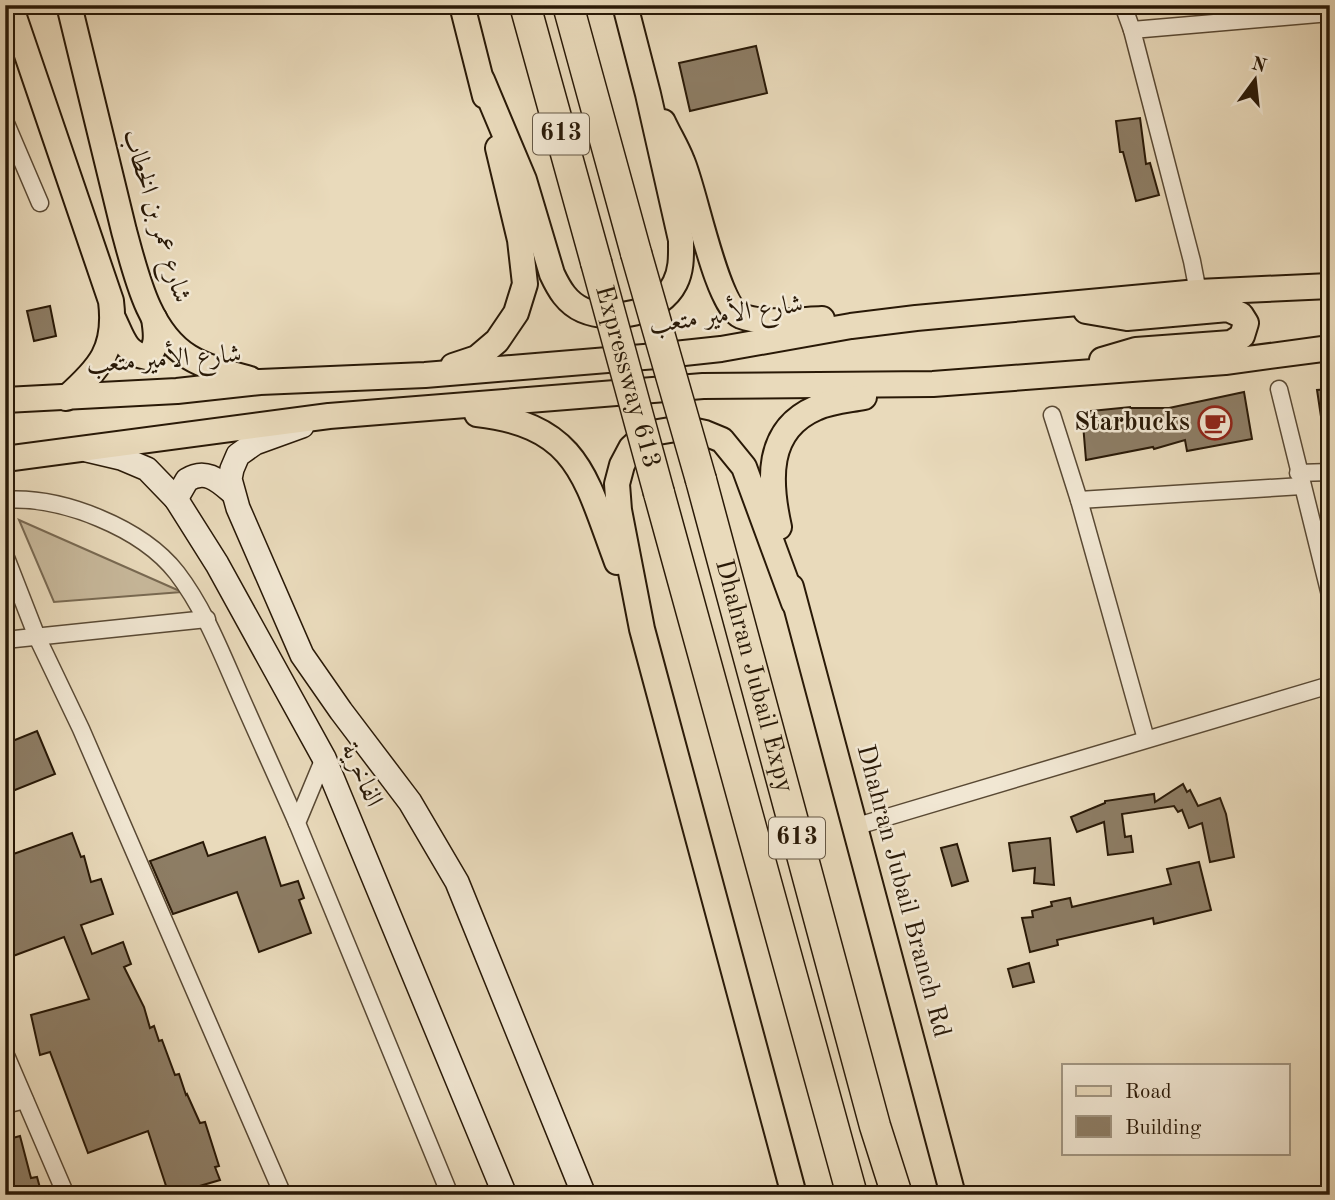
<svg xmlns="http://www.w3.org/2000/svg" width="1335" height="1200" viewBox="0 0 1335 1200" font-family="'Old Standard TT',Amiri,serif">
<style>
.green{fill:#c8b99c;stroke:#786952;stroke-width:2}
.building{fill:#8d7d65;stroke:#291907;stroke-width:2}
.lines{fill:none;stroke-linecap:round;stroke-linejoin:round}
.street-casing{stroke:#594934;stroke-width:19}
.secondary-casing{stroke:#291907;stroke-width:26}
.primary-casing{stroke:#291907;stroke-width:28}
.highway-casing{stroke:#291907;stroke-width:33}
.street{stroke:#f1e7d3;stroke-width:16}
.secondary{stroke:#f1e7d3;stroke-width:23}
.primary{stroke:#e9dabb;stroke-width:24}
.highway{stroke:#e9dabb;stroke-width:30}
.highway-bridge-casing{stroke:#291907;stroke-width:33;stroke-linecap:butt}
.highway-bridge{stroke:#e9dabb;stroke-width:30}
.labels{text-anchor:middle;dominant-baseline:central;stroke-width:5;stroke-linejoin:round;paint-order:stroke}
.shield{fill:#f1e7d3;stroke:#655744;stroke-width:2}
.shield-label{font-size:24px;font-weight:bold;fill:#291907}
.street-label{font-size:26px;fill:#291907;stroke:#f1e7d3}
.poi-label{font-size:26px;font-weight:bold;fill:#291907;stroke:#f1e7d3;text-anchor:end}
</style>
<rect width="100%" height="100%" fill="#e9dabb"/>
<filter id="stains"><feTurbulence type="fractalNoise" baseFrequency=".00286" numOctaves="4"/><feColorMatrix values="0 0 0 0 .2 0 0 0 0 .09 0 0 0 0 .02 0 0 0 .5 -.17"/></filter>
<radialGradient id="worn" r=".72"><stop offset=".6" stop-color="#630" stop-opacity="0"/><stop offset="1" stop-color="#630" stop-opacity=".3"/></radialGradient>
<polygon class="green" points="19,520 182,592 54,602"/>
<g class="building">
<polygon points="756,46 767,93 690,111 679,63"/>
<polygon points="1140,118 1146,164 1150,163 1159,195 1136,201 1123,152 1120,152 1116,121"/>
<polygon points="50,306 56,336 34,341 27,311"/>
<polygon points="1330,389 1330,429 1323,430 1317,390"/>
<polygon points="1244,392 1252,439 1187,451 1185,440 1154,449 1153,447 1086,460 1082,412 1130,407 1130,408 1169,408"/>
<polygon points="37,731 55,774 5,794 5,744"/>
<polygon points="1183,784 1187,792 1190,790 1198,806 1220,798 1226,814 1234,857 1210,862 1202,823 1189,828 1182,810 1178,812 1174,806 1122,814 1125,837 1131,836 1133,852 1108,855 1104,822 1077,832 1071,817 1105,803 1105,801 1154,794 1155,802"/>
<polygon points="72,833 81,857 84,856 91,882 101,879 113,914 81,925 92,954 123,942 131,964 124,967 144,1007 150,1028 154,1026 159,1041 162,1040 175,1075 179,1074 186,1095 187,1094 200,1123 205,1122 219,1166 215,1167 220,1180 169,1195 148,1131 88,1153 50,1052 40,1055 31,1015 89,999 64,937 5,959 5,857"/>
<polygon points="265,837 281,886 298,881 304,898 299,900 311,933 259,952 237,892 173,914 150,861 203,842 208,856"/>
<polygon points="1050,838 1054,885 1034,883 1035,868 1013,871 1009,843"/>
<polygon points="957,844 968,881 952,886 941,848"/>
<polygon points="1199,862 1211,910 1154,924 1153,918 1057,940 1058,945 1030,952 1022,918 1033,917 1032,911 1052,906 1051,902 1070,898 1072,907 1171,884 1167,869"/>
<polygon points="1029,963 1034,982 1013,987 1008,969"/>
<polygon points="20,1136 31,1178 37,1177 42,1195 5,1195 5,1140"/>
</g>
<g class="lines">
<defs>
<g id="street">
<polyline points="1123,5 1132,30"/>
<polyline points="5,121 40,203"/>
<polyline points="1198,292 1192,261 1132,30 1330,13"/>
<polyline points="1279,389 1330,595"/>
<polyline points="1052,415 1079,500 1146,739"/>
<polyline points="1298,473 1330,472"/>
<path d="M5,500C62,496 142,528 177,573C203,607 219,647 236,686C256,732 277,777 297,823"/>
<polyline points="1079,500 1302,486"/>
<polyline points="5,555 37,637 81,729 283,1195"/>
<polyline points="5,640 207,619"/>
<polyline points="324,758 297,823 450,1195"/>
<polyline points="854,827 1330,685"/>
<polyline points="5,1053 66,1195"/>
<polyline points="5,1105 25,1100"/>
</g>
<g id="secondary">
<polyline points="302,426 255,443 238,455 232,469 230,479 238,508 302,655 341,711 410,802 457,882 584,1195"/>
<polyline points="87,450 121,458 147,469 176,499 217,564 324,758 505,1195"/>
<path d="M176,499L187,480C206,468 219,481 233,493"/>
</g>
<g id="primary">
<path d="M10,5L111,301C117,349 100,368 66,398"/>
<path d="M69,5L124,231C136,274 148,332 189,357C207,368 229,373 250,379"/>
<polyline points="462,5 485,96"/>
<path d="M482,80L524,180L552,274C559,289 567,303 583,310C613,323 660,313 675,283C682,269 681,255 681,240L648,94L625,5"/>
<path d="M663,122C669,135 677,148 682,161C695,190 716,305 741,316C765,325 798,320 822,319"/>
<polyline points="1086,311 1127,318 1228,309 1241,315 1246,323 1242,336 1231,343 1136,350 1102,360"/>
<path d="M113,318C122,336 125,354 147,357C159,346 156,333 154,318"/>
<polyline points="453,366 477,358 497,341 516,313 525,284 520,240 498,148"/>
<polyline points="5,400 177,391 260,382 425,375 656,356 721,349 851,326 916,318 1198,292 1330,286"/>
<path d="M477,414C579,426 585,477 617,562"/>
<polyline points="5,459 329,416 703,386 933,384 1225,362 1330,348"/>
<path d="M779,527C769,482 765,430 816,408C831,401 849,400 864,397"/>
<polyline points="791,587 953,1195"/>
<polyline points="794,603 744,467 722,440 705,433 682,428 646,434 631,448 622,465 617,484 619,510 642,629 794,1195"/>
</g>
<g id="highway">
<polyline points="525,5 596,262"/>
<polyline points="568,5 636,253"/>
<path id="s1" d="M701,480L875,1126L897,1195"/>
<polyline points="659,493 852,1195"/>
</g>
</defs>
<use href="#street" class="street-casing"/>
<use href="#secondary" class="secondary-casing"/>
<use href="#primary" class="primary-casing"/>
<use href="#highway" class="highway-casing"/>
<use href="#street" class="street"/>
<use href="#secondary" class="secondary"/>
<use href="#primary" class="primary"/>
<use href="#highway" class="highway"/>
<defs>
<g id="highway-bridge">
<polyline points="636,253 701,480"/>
<path id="s2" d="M596,262L659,493"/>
</g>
</defs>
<use href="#highway-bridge" class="highway-bridge-casing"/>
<use href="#highway-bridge" class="highway-bridge"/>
</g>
<defs>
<symbol id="cafe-ring" viewBox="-11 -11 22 22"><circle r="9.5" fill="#f1e7d3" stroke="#8f2418" stroke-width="1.5"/><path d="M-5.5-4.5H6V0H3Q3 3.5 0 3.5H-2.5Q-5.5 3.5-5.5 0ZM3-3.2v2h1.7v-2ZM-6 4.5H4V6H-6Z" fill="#8f2418"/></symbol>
</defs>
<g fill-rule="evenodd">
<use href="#cafe-ring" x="1196" y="404" width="38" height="38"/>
</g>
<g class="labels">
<g class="shield">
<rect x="533" y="113.5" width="56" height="41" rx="5"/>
<rect x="769" y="817.5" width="56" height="41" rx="5"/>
</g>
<g class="shield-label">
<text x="561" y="134">613</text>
<text x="797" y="838">613</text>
</g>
<g class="street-label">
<text transform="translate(156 216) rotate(73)">شارع عمر بن الخطاب</text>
<text transform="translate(726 315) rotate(-8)">شارع الأمير متعب</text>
<text transform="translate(164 360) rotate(-4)">شارع الأمير متعب</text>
<text stroke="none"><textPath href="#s2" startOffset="119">Expressway 613</textPath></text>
<text stroke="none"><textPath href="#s1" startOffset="203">Dhahran Jubail Expy</textPath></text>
<text transform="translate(361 775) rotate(66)">الفاخرية</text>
<text transform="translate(903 891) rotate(75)">Dhahran Jubail Branch Rd</text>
</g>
<g class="poi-label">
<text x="1190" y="423">Starbucks</text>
</g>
</g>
<rect width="1335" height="1200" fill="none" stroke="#e9dabb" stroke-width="28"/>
<rect x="7" y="7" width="1321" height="1186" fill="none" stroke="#291907" stroke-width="3.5"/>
<rect x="14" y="14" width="1307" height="1172" fill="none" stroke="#291907" stroke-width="2"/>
<rect x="1062" y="1064" width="228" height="91" fill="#f1e7d3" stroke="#a19581" stroke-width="2"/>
<rect x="1076" y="1086" width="35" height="10" fill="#e9dabb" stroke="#a19581" stroke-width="2"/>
<text x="1125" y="1098" font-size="21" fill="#291907">Road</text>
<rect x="1076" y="1116" width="35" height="21" fill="#8d7d65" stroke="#a19581" stroke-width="2"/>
<text x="1125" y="1134" font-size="21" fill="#291907">Building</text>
<g transform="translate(1255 80) rotate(15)" stroke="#f1e7d3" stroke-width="5" paint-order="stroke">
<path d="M0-5L12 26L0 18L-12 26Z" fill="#291907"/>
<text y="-10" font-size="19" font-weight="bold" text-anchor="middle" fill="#291907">N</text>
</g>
<rect width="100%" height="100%" filter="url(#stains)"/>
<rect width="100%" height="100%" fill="url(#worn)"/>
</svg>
